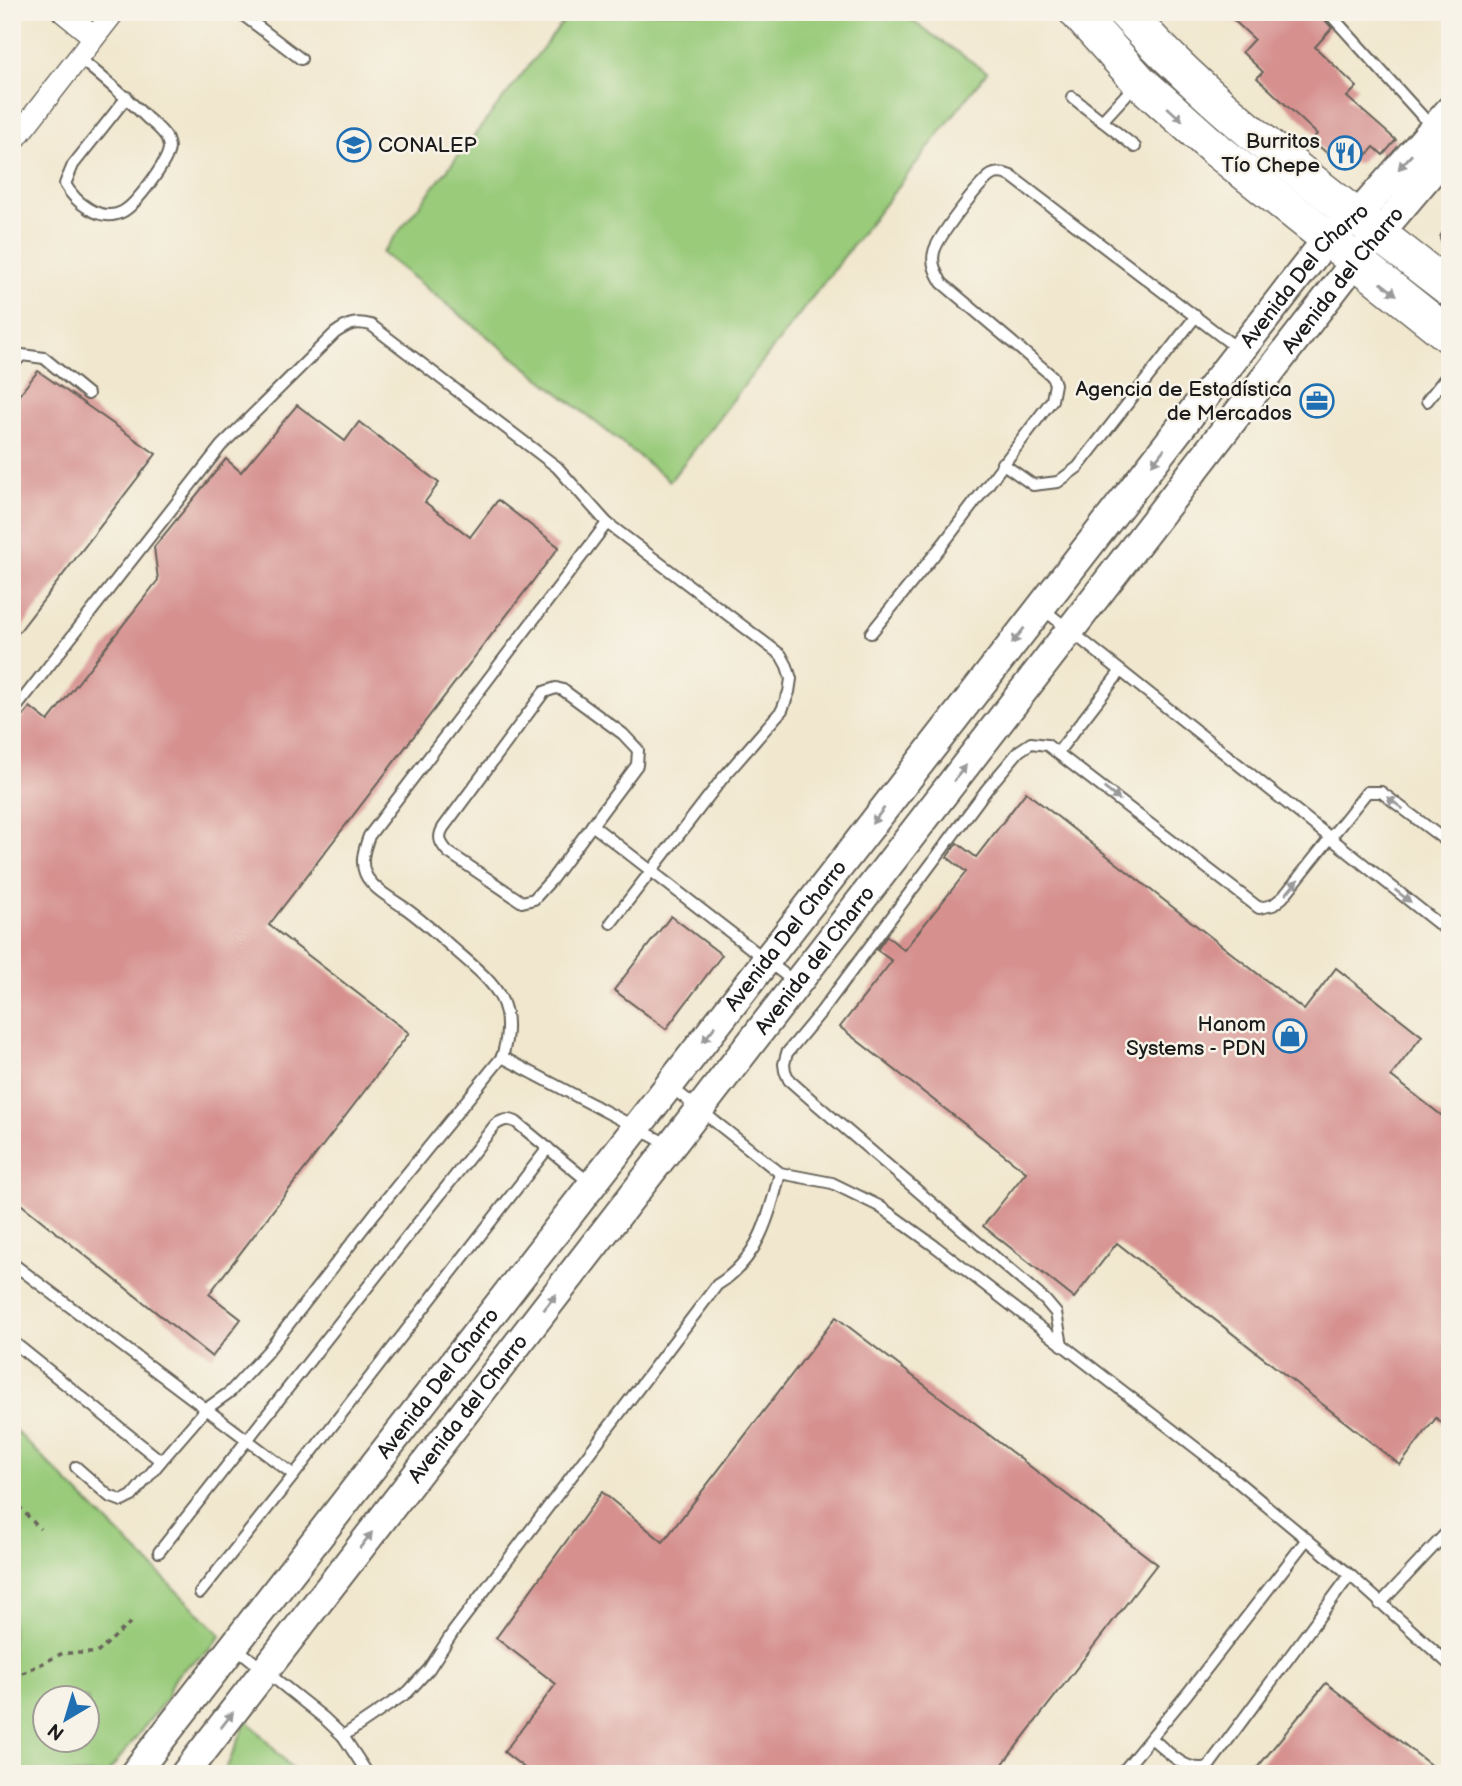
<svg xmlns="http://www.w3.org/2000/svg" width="1462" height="1786" viewBox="0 0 1462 1786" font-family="'Balsamiq Sans',sans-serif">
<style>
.green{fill:#99cb7a;stroke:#5a744b;stroke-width:2;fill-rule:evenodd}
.building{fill:#d6918f}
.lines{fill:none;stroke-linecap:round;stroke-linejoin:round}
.service-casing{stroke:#67635a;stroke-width:14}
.minor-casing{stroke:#67635a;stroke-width:24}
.tertiary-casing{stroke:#67635a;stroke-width:32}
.primary-casing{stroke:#67635a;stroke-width:38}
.path{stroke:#67635a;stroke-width:3.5;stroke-dasharray:5 5;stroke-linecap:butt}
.service{stroke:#fff;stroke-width:10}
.minor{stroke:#fff;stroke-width:21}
.tertiary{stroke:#fff;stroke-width:28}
.primary{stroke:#fff;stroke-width:35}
.oneway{fill:#999}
.labels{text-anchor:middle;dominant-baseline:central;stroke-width:5;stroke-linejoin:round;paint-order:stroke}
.poi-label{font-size:21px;fill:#1c1c1c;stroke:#f7f3e8;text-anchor:end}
.street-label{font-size:21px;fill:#1c1c1c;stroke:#f7f3e8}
</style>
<rect width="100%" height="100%" fill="#f7f3e8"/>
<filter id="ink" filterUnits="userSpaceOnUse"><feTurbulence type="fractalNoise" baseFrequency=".0143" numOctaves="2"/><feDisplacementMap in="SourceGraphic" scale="14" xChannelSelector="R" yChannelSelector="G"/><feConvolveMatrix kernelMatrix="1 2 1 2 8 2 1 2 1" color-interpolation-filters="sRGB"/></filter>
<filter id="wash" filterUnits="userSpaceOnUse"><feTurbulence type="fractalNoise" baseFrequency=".00686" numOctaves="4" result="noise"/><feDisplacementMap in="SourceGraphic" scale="28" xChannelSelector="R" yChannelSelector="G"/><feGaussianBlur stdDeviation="1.57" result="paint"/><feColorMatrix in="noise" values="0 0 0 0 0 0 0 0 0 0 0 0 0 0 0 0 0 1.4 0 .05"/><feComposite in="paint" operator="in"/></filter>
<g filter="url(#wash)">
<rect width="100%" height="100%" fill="#f1e7ce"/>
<g class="green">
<polygon points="571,12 899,12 987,72 670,481 382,253"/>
<path d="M12,1427L221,1635C216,1641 212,1649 206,1653C188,1666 171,1673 167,1698L107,1774H19L12,1762ZM46,1698H88V1740H46Z"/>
<polygon points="247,1720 297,1774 224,1774"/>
</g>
<g id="blocks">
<g class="building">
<polygon points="1225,12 1318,12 1332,28 1315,47 1357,87 1347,97 1396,140 1383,155 1374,147 1360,163 1340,165 1312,140 1317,134 1257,78 1263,72 1242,52 1254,39"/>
<polygon points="38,371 156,454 12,641 12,404"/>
<polygon points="297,405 345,441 359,422 439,483 425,502 470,537 498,500 559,547 269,925 409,1033 209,1294 241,1319 212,1357 12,1197 12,731 30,707 48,721 158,580 154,547 226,459 241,472"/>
<polygon points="1026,792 1304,1010 1336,968 1422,1036 1391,1076 1450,1122 1450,1429 1436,1418 1400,1465 1117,1243 1074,1298 983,1226 1026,1172 840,1027 892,961 877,950 887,936 904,950 966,872 947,857 957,843 976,857"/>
<polygon points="671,916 722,955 666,1029 614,990"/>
<polygon points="836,1317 1157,1564 995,1774 532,1774 504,1752 556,1684 496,1638 602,1492 663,1542"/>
<polygon points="1326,1683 1442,1774 1252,1774"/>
</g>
</g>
</g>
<g filter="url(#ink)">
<use href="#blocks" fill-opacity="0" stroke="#67635a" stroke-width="2"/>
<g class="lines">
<defs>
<g id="service">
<polyline points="239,12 301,59"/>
<polyline points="1328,12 1432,127"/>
<path d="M78,57C102,77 125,96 147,118C153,123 162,130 166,137C167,140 169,144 169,148C168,162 135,206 122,212C100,223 75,202 65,184L73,165L127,97"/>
<polyline points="1072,97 1135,147"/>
<polyline points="1102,121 1137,83"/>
<polyline points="1446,238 1450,233"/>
<polyline points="12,365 22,355 44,358 88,394"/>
<polyline points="1427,401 1450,372"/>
<polyline points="1002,463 1033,485 1058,482 1078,467 1196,316"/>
<polyline points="607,523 781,655 787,666 791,679 789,692 782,710 722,779 611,923"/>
<polyline points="1043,609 1450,933"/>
<path d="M871,633L943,544L1052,400L1055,384L1052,376L942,283C936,273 931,263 934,252C937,238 978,185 990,176C996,172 1004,173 1011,176L1238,349"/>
<path d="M556,688L563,690L623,734L638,750L637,765L552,879L534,899L522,902L448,852C441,844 437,838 443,828L544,692Z"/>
<path d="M12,713L221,446L335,333C348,324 355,321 371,325L557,467L607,523L369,836C365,847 360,861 365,873C371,888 392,899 405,908C422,920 438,935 454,949C493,983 519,1001 502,1057L669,1145"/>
<polyline points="1058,752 1120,672"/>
<polyline points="592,825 797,984"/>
<polyline points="671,1087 780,1173 832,1183 879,1206 936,1247 1209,1458 1350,1575 1450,1665"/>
<polyline points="12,1263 294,1475"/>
<polyline points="12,1341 161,1461 206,1409 230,1392 267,1352 375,1213 502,1057"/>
<polyline points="1062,1345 1056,1313 1045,1300 814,1102 789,1080 785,1071 784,1064 787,1053 821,1012 987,789 1019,751 1031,743 1047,745 1259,908 1273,905 1283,897 1367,792 1381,792 1450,844"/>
<polyline points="76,1467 109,1496 122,1501 132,1496 161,1461"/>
<path d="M159,1552L495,1125C502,1120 508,1118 516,1122L590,1183"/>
<polyline points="200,1593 294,1475 548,1148"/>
<polyline points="1380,1604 1450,1529"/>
<polyline points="234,1646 324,1718 343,1736 368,1774"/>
<path d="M343,1736L408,1692L429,1669L453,1632L717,1285C758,1260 769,1217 780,1173"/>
<path d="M1151,1738C1168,1751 1185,1773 1208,1767L1350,1575"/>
<polyline points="1121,1774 1187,1694 1307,1539"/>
</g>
<g id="minor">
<polyline points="63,12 94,37"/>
<polyline points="12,143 114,12"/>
</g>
<g id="tertiary">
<path id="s1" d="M134,1774L1327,239L1357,216L1450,110"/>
<path id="s2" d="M185,1774L1355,262L1450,150"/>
</g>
<g id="primary">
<polyline points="1077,12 1139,81 1213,147 1450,336"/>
<path d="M1125,12C1221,117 1338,202 1450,289"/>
</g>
</defs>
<use href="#service" class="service-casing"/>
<use href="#minor" class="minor-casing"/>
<use href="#tertiary" class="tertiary-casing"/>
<use href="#primary" class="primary-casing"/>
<g class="path">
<polyline points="12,1499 40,1529"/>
<polyline points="13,1678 63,1653 97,1653 132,1621"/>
<polyline points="13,1678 15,1774"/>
</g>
<use href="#service" class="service"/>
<use href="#minor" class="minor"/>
<use href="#tertiary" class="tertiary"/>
<use href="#primary" class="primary"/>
</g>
<defs><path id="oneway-solid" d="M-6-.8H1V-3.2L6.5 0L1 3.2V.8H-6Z" transform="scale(1.75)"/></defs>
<g class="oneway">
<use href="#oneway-solid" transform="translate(1175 114) rotate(42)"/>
<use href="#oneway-solid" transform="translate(1405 162) rotate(132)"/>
<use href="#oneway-solid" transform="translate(1389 289) rotate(38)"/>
<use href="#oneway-solid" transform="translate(1158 457) rotate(128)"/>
<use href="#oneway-solid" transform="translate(1018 636) rotate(128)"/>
<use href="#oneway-solid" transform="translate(960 773) rotate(-52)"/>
<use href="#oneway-solid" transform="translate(1112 794) rotate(38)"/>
<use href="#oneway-solid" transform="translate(1395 803) rotate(-143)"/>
<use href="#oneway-solid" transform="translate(878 816) rotate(128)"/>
<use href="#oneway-solid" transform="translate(1292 887) rotate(-50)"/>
<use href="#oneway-solid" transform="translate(1403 896) rotate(38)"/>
<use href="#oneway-solid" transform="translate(709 1034) rotate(128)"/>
<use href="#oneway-solid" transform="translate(550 1302) rotate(-52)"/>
<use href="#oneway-solid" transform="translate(366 1540) rotate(-52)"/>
<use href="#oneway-solid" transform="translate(227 1720) rotate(-52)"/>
</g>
</g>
<defs>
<symbol id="school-ring" viewBox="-11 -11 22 22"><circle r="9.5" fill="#f7f3e8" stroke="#1f6fb2" stroke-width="1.5"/><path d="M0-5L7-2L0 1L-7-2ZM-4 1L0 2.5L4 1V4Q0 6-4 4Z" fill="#1f6fb2"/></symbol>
<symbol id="restaurant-ring" viewBox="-11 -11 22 22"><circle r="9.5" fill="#f7f3e8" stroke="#1f6fb2" stroke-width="1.5"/><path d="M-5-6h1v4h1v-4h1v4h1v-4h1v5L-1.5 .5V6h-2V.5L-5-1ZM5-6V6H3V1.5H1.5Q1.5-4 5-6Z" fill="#1f6fb2"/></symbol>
<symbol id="office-ring" viewBox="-11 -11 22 22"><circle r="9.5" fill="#f7f3e8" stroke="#1f6fb2" stroke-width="1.5"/><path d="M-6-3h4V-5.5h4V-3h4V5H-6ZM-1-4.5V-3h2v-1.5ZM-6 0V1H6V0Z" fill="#1f6fb2"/></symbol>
<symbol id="shop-ring" viewBox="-11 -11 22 22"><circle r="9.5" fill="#f7f3e8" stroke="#1f6fb2" stroke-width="1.5"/><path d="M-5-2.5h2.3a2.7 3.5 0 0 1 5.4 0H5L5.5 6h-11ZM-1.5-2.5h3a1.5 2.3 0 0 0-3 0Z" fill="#1f6fb2"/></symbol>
</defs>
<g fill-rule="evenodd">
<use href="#school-ring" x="335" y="126" width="38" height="38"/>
<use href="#restaurant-ring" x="1326" y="134" width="38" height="38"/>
<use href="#office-ring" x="1298" y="382" width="38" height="38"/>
<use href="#shop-ring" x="1271" y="1017" width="38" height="38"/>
</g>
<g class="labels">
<g class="poi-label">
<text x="1320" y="141">Burritos<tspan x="1320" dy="24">Tío Chepe</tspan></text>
<text x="378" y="145" text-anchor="start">CONALEP</text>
<text x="1292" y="389">Agencia de Estadística<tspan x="1292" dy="24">de Mercados</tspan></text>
<text x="1266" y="1024">Hanom<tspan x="1266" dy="24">Systems - PDN</tspan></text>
</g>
<g class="street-label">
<text stroke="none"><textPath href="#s1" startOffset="1902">Avenida Del Charro</textPath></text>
<text stroke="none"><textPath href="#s2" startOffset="1890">Avenida del Charro</textPath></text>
<text stroke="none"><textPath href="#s1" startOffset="1062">Avenida Del Charro</textPath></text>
<text stroke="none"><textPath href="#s2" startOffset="1029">Avenida del Charro</textPath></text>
<text stroke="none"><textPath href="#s1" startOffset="495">Avenida Del Charro</textPath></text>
<text stroke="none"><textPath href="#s2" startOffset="462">Avenida del Charro</textPath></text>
</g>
</g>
<rect width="1462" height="1786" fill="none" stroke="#f7f3e8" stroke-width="42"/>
<g transform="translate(66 1719) rotate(218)"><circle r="33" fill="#f7f3e8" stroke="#9f9d96" stroke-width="2"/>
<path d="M0-5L12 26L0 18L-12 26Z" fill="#1f6fb2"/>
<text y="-10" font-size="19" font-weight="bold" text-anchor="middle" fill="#1c1c1c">N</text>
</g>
</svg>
